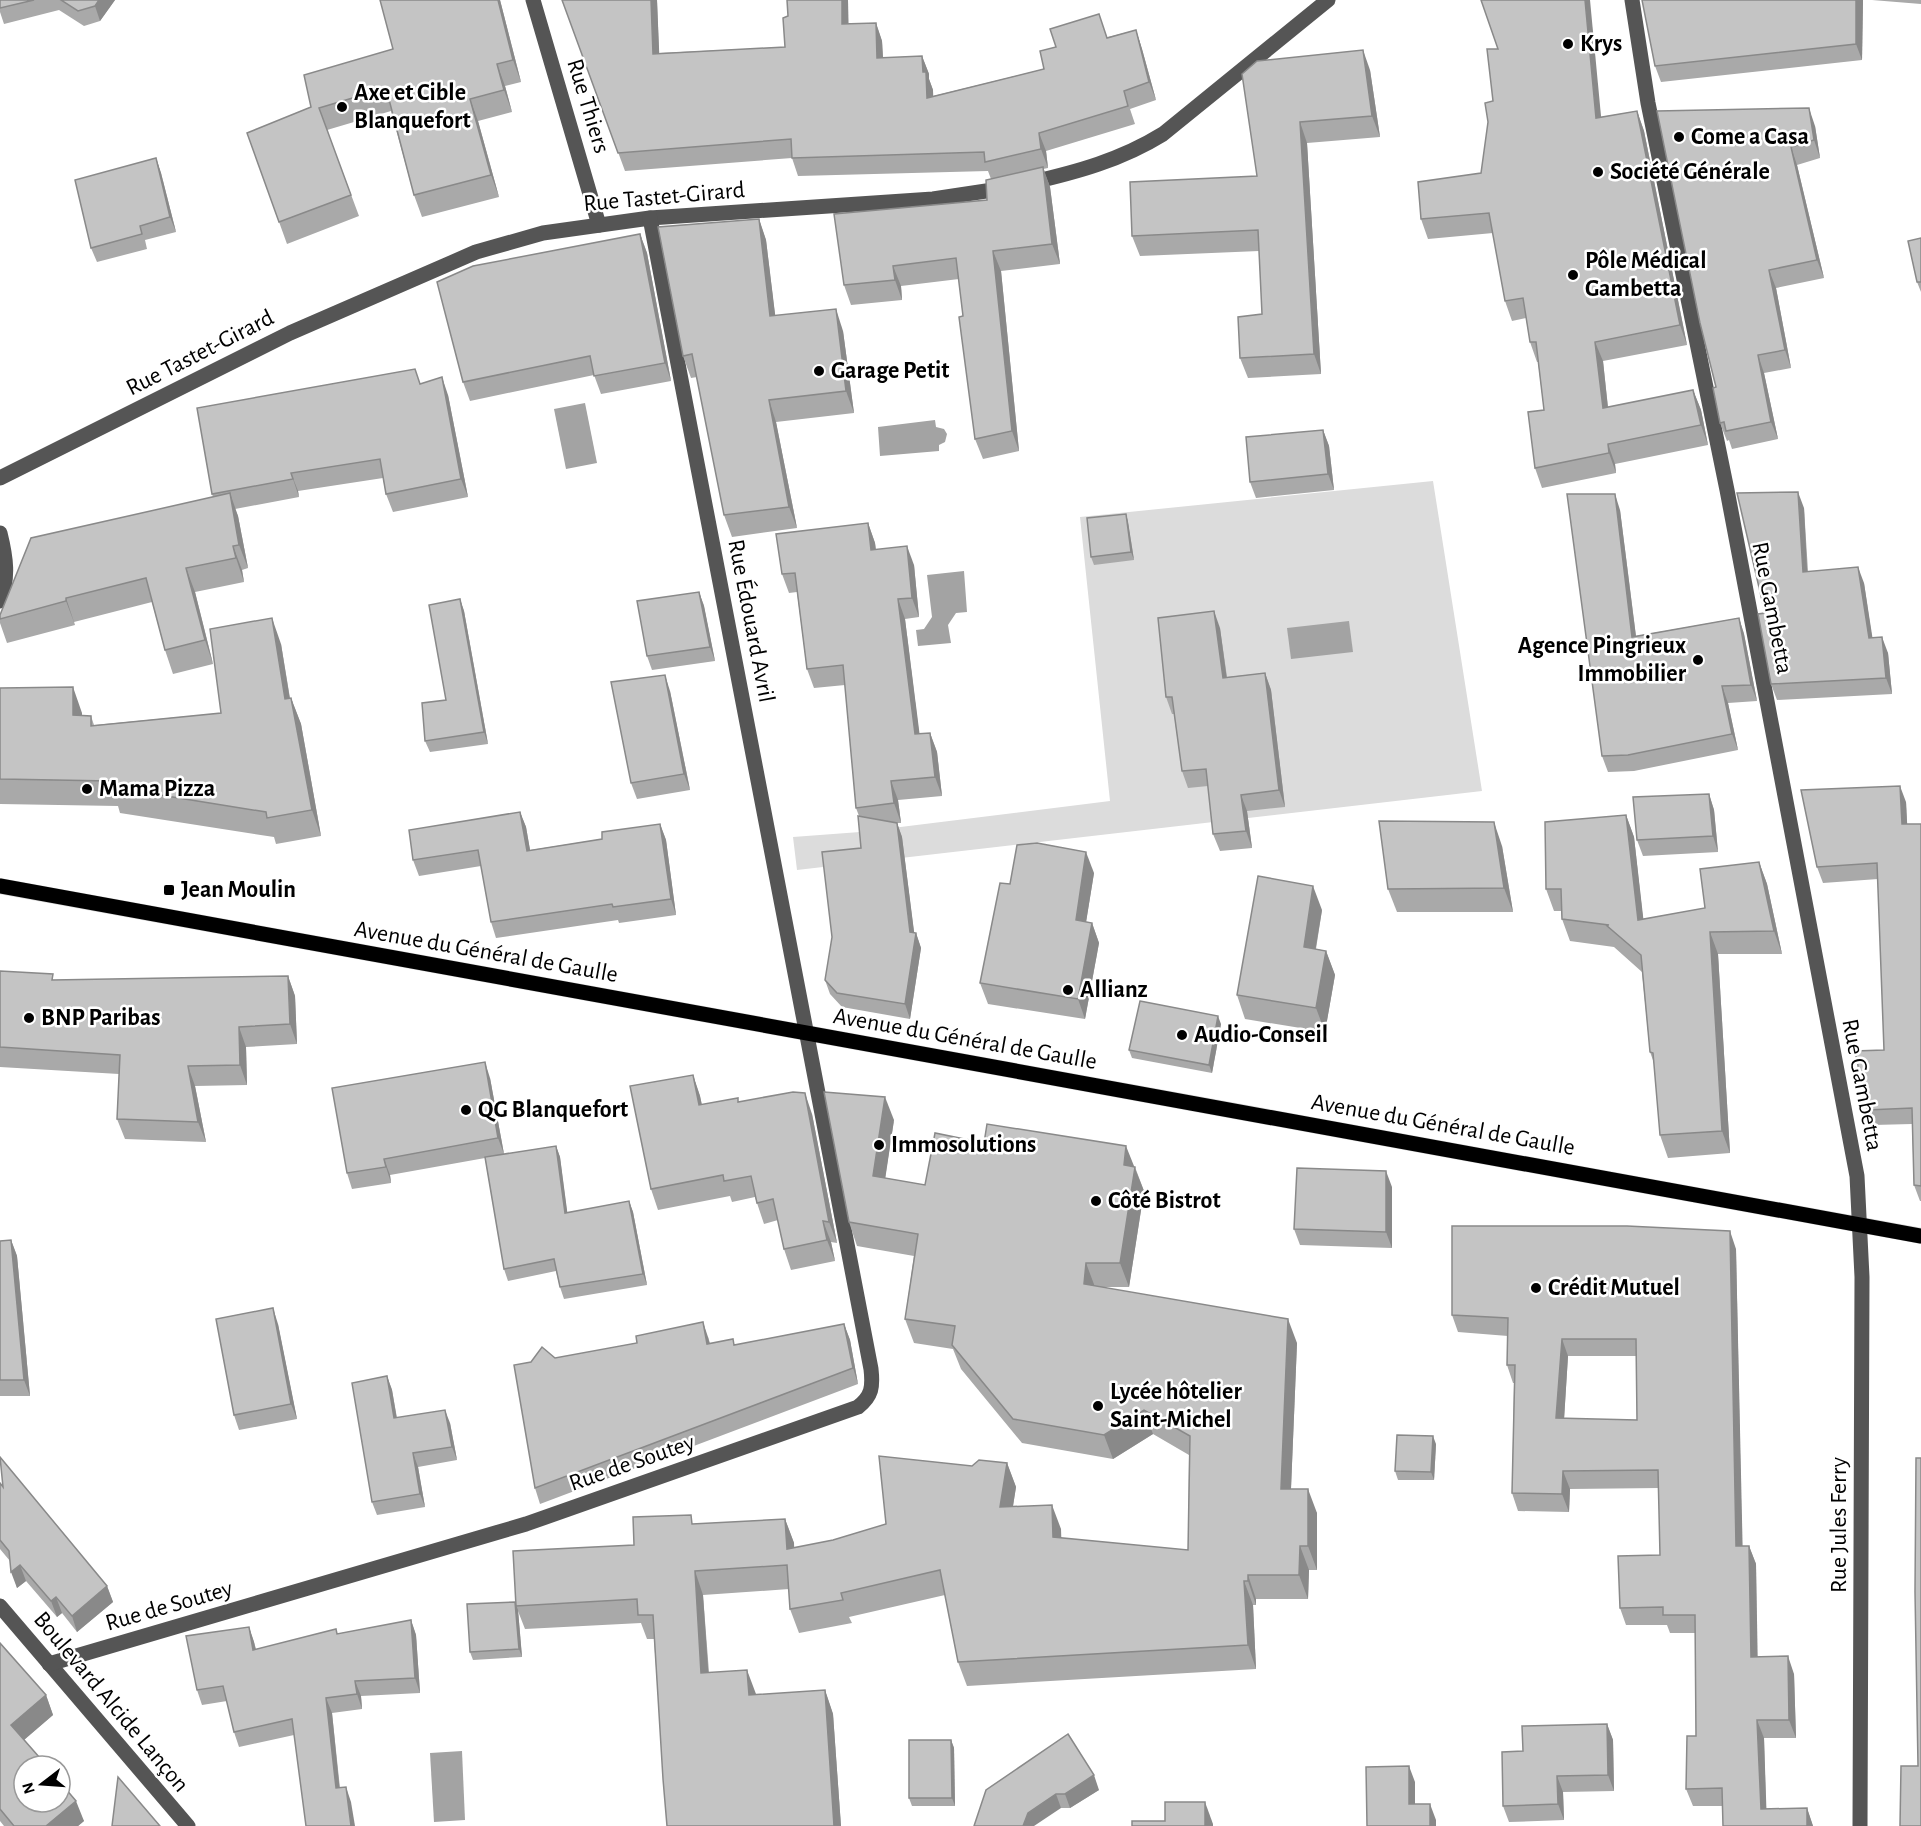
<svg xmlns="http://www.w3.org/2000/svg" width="1921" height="1826" viewBox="0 0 1921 1826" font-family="'Alegreya Sans',sans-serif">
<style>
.green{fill:#dcdcdc}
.water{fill:#a3a3a3}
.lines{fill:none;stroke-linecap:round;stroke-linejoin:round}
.major-casing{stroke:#dbdbdb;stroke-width:16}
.minor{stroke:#555;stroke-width:15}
.major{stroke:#000;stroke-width:15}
.wall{fill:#a9a9a9;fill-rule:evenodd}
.shaded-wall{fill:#898989}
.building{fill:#c4c4c4;stroke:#898989;stroke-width:1.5;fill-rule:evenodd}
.poi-dot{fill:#000;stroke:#fff;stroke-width:2}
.labels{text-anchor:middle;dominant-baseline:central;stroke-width:5;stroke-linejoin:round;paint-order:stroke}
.poi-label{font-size:24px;font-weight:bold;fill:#000;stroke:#fff;text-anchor:start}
.street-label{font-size:24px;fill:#000;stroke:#fff}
</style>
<rect width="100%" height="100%" fill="#fff"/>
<polygon class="green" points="1433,481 1482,791 797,870 793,837 860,832 1110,801 1080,517"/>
<g class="water">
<polygon points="585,403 597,463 566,469 554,409"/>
<polygon points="935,420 936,427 944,429 947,434 945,442 939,445 939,451 880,456 878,427"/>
<polygon points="964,571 967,612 956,613 948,625 951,643 918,646 916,630 924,629 932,617 927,575"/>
<polygon points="1349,621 1353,652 1291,659 1287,628"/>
<polygon points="462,1751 465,1820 434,1822 430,1753"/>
</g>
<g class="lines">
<defs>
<polyline id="major" points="0,886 1921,1236"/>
</defs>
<use href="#major" class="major-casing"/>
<g class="minor">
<polyline points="533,0 599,225"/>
<polyline points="1632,0 1648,103 1727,490 1857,1176 1862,1277 1860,1826"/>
<path d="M1029,183C1077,172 1121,160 1163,134L1328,0"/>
<polyline points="0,478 290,333 476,252 543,233 650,218 933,199 1006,188"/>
<path d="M0,533C6,557 9,578 0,601"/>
<polyline points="0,1606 188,1826"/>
<path d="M49,1664L526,1524L858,1407C872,1396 873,1387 871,1369L650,218"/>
</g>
<use href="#major" class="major"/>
</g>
<g class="wall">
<polygon points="0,0 115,0 100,21 84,26 59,10 4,24 0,12"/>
<polygon points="380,0 500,0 521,82 505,86 512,112 478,121 499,197 422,217 414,195 391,111 327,130 359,216 287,244 247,133 311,107 393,49"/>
<polygon points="562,0 657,0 659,53 785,47 788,16 787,0 848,0 848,24 876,23 882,41 883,58 922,56 929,74 929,79 933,90 933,96 1044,69 1108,37 1136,30 1142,49 1156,100 1130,109 1135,124 1046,151 1048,168 1043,169 1050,187 1060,264 1001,271 1019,451 983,459 975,439 959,279 901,286 902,300 851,305 844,285 987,200 991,179 988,171 798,176 792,158 625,171"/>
<polygon points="1642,0 1863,0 1862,60 1661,82 1655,66"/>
<polygon points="1872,0 1921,0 1921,4"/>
<polygon points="1498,49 1601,117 1637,111 1644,131 1687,345 1603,361 1608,407 1693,390 1701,410 1708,445 1615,464 1616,473 1542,488 1535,468 1544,410 1538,362 1537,362 1530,342 1526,318 1512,321 1505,301 1493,233 1428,239 1421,219 1481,173 1493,101"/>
<polygon points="1370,70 1380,137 1307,143 1321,374 1248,378 1240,358 1262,314 1259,251 1140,256 1132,236 1257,176 1242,74"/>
<polygon points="1657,111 1815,126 1820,158 1797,165 1824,278 1776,288 1791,368 1764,373 1778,439 1732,449 1729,440 1727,441 1720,423 1716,387"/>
<polygon points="156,158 161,173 176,232 145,240 147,249 97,262 91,248"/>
<polygon points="759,219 766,240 775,315 843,331 854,413 776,422 797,528 732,537 724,515 697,377 691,378 683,356"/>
<polygon points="640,234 647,253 671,381 601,394 594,375 470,401 463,382"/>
<polygon points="1921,238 1921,292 1917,282"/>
<polygon points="420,384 448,395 468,497 393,512 386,494 383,478 298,491 299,497 235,509 238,516 248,568 242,570 244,582 195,592 213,664 173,674 165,650 152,602 74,622 75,625 7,643 0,623 0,619 213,497 212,494"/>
<polygon points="1323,430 1329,446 1334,490 1256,498 1250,482"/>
<polygon points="1804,508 1808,571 1864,583 1872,638 1888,653 1892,694 1777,700 1771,684 1765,613"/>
<polygon points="1620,510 1636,636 1739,618 1744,634 1757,701 1728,703 1738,750 1634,771 1608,772 1602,756"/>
<polygon points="1126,514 1128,522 1134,560 1094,565 1091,557"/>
<polygon points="868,523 875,543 876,550 914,565 919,617 905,619 919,733 930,733 937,752 942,796 898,800 901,823 897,823 902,837 914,933 916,933 921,948 910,1019 842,1007 830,994 825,980 861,848 859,816 856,808 845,685 814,688 807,669 797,592 789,593 782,574"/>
<polygon points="699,592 704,606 715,661 652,670 647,656"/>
<polygon points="460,599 464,611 488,744 430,752 425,741 446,700"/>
<polygon points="1220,628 1227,677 1265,673 1271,690 1285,807 1247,811 1252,848 1220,851 1213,834 1208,786 1188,788 1182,771 1174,714 1172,714 1166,697"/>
<polygon points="281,644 290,698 291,698 301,724 321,836 276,844 274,837 120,813 118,806 0,804 0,688 82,713 82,716 91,716 94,725 221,713"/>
<polygon points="670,691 690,790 637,799 631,783"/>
<polygon points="1709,794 1714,810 1718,852 1643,856 1637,840"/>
<polygon points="1906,802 1907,824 1921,824 1921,1201 1920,1201 1914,1185 1912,1124 1873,1125 1867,1110 1884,1050 1878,879 1823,883 1817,867"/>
<polygon points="520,812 526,827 530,850 602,839 660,824 666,840 676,915 619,923 618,920 496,938 491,922 481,866 419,876 413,860"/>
<polygon points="1626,815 1634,837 1643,919 1705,908 1759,862 1767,884 1782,954 1718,954 1730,1153 1668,1158 1660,1135 1654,1063 1650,1052 1642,972 1614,947 1570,941 1562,919 1561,911 1554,911 1546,889"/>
<polygon points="1502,846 1513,912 1397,912 1388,889"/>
<polygon points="1094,873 1086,922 1092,923 1099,943 1085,1019 988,1004 980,983 1010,884"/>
<polygon points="1322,910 1316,949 1326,951 1335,975 1325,1032 1245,1019 1237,995"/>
<polygon points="0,971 55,980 288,976 295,996 297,1044 246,1047 247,1085 195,1086 206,1142 125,1139 117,1119 119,1074 0,1067"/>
<polygon points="1221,1024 1212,1073 1132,1058 1129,1050"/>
<polygon points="693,1075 700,1096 702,1105 739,1102 812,1114 837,1243 831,1242 835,1261 791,1270 784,1249 778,1220 764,1224 755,1197 732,1202 730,1196 658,1210 651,1189"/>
<polygon points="490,1078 504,1154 556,1146 560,1157 567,1213 629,1201 633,1212 647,1285 564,1299 560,1287 556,1271 508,1281 504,1269 485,1158 390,1175 391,1183 352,1189 347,1173"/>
<polygon points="894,1120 885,1178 925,1185 984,1143 1135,1167 1144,1191 1129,1287 1101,1287 1297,1343 1291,1489 1317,1513 1317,1570 1309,1570 1308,1599 1256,1599 1256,1605 1253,1605 1256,1669 967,1686 958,1662 945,1595 849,1617 852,1623 799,1633 790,1609 789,1589 703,1595 709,1672 756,1695 825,1690 833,1714 841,1826 667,1826 654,1639 647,1639 641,1623 525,1629 516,1606 634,1545 694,1524 785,1519 794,1543 794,1548 833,1540 886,1524 972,1466 1007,1463 1016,1487 1013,1506 1061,1529 1061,1538 1188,1550 1189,1455 1153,1434 1113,1459 1022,1443 961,1369 953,1349 914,1343 905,1319 914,1256 857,1246 849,1222"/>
<polygon points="1392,1187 1392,1248 1300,1245 1294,1229"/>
<polygon points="11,1240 17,1256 30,1396 0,1396 0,1241"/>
<path d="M1736,1249L1742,1546H1749L1756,1564L1757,1657L1794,1674L1796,1738H1764L1766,1809L1807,1808L1813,1826H1723V1806H1693L1686,1789L1696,1736L1695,1633H1670L1667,1625H1626L1620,1608L1660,1555L1659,1488L1570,1489L1569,1512L1518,1511L1512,1493L1514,1383H1513L1507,1365L1508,1336L1458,1332L1452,1315ZM1568,1356H1636L1637,1420L1564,1419Z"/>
<polygon points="278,1324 297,1419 239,1430 234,1415"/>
<polygon points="844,1324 850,1340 858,1384 540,1504 535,1488 555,1358 708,1337 710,1343 735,1345"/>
<polygon points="387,1376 392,1390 397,1418 450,1423 457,1460 418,1467 425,1507 377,1515 372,1502"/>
<polygon points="1436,1444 1434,1480 1398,1480 1395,1471"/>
<polygon points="0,1483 3,1487 107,1586 113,1602 77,1632 62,1613 57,1617 26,1581 17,1588 10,1561 0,1549"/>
<polygon points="515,1602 518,1610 522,1657 473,1660 470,1652"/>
<polygon points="411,1620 416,1635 420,1693 361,1696 362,1709 332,1713 340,1788 351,1802 294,1735 239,1747 234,1732 227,1701 202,1705 197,1690 249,1627 254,1642 256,1649"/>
<polygon points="0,1643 46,1695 53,1715 24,1740 84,1821 78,1826 4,1826 0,1821"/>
<polygon points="1607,1724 1613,1740 1614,1791 1563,1792 1564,1820 1509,1822 1503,1806 1523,1751"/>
<polygon points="951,1740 954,1748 955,1806 912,1806 909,1798"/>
<polygon points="986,1790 1099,1790 1070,1808 1061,1808"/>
</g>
<g class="shaded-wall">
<polygon points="99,0 115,0 100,21 95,6"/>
<polygon points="498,0 500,0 521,82 513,60"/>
<polygon points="651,0 657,0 660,72 653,54"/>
<polygon points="842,0 848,0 849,42 842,24"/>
<polygon points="1585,0 1590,0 1603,137 1596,118"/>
<polygon points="1856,0 1863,0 1862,60 1856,44"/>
<polygon points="876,23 882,41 884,76 877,58"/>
<polygon points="1136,30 1142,49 1156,100 1149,82"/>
<polygon points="1363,50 1370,70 1380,137 1372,116"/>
<polygon points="922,56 929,74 929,79 933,90 934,116 927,98 923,72"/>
<polygon points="497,64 505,86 512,112 504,90"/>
<polygon points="470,99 478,121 499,197 491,175"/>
<polygon points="1809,108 1815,126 1820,158 1814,140"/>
<polygon points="1637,111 1644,131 1687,345 1680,325"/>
<polygon points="1300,122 1307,143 1321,374 1314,354"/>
<polygon points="1039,133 1046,151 1048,168 1041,149"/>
<polygon points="1791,147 1797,165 1824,278 1817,260"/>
<polygon points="156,158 161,173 176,232 170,217"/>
<polygon points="1043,167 1050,187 1060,264 1052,244"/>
<polygon points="759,219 766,240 778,338 770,316"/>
<polygon points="640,234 647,253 671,381 665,363"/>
<polygon points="993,251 1001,271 1019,451 1012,431"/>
<polygon points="893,266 901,286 902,300 895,280"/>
<polygon points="1769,270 1776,288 1791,368 1785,350"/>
<polygon points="836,309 843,331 854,413 846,391"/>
<polygon points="1595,342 1603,361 1610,428 1603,408"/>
<polygon points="1758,355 1764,373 1778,439 1771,422"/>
<polygon points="442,377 448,395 468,497 461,479"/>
<polygon points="1693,390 1701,410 1708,445 1701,425"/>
<polygon points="769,400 776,422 797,528 789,507"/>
<polygon points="1323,430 1329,446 1334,490 1328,474"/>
<polygon points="1608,444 1615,464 1616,473 1609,453"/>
<polygon points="291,473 298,491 299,497"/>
<polygon points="1798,492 1804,508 1808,588 1803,572"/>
<polygon points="230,493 238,516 248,568 239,545"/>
<polygon points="1615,494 1620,510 1638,653 1632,637"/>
<polygon points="1126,514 1128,522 1134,560 1131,552"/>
<polygon points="868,523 875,543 878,569 871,550"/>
<polygon points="233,546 242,570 244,582 236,558"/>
<polygon points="907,546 914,565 919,617 912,598"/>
<polygon points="1858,567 1864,583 1875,654 1869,638"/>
<polygon points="186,568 195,592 213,664 205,640"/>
<polygon points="699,592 704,606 715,661 710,647"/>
<polygon points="66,598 75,625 66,601"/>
<polygon points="460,599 464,611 488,744 484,732"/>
<polygon points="898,599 905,619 922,753 915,734"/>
<polygon points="1214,611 1220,628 1229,695 1223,678"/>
<polygon points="272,618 281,644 294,725 285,699"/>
<polygon points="1739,618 1744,634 1757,701 1751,685"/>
<polygon points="1882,637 1888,653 1892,694 1886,678"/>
<polygon points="1265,673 1271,690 1285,807 1279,790"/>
<polygon points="665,675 670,691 690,790 684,774"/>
<polygon points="1722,686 1728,703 1738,750 1732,734"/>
<polygon points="73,687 82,713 82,741 73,715"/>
<polygon points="291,698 301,724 321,836 312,810"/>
<polygon points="930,733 937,752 942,796 935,777"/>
<polygon points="891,781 898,800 901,823 894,803"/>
<polygon points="1900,786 1906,802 1908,840 1902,824"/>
<polygon points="1709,794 1714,810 1718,852 1713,836"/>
<polygon points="1241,795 1247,811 1252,848 1246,831"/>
<polygon points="520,812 526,827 533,867 527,851"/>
<polygon points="1626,815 1634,837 1646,942 1638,920"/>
<polygon points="1494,822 1502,846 1513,912 1504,888"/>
<polygon points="897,823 902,837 915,939 916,933 921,948 910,1019 905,1004 910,932"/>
<polygon points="660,824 666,840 676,915 671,899"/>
<polygon points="1086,852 1094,873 1083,941 1076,920"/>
<polygon points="1759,862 1767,884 1782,954 1774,931"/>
<polygon points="1313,886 1322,910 1312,970 1304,947"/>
<polygon points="1092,923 1099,943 1085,1019 1078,999"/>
<polygon points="1710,932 1718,954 1730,1153 1722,1131"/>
<polygon points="1326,951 1335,975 1325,1032 1316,1008"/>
<polygon points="288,976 295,996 297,1044 290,1024"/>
<polygon points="1218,1016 1221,1024 1212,1073 1209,1065"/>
<polygon points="239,1027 246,1047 247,1085 240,1065"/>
<polygon points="485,1062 490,1078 504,1154 498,1138"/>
<polygon points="188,1066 195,1086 206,1142 198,1122"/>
<polygon points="693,1075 700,1096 706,1126 699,1105"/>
<polygon points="805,1093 812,1114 837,1243 829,1222"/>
<polygon points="885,1097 894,1120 882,1200 873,1176"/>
<polygon points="556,1146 560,1157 569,1225 565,1213"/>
<polygon points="1126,1146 1144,1191 1129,1287 1120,1263 1124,1165"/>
<polygon points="384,1159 390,1175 391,1183 386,1167"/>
<polygon points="1386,1171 1392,1187 1392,1248 1386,1232"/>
<polygon points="629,1201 633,1212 647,1285 643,1274"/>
<polygon points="823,1221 831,1242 835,1261 827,1240"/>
<polygon points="1730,1231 1736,1249 1743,1564 1736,1546"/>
<polygon points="11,1240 17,1256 30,1396 24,1380"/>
<polygon points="1086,1263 1095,1287 1084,1284"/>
<polygon points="273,1308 278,1324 297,1419 291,1404"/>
<polygon points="1288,1319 1297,1343 1290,1512 1281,1489"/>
<polygon points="703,1322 708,1337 713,1359 707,1344"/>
<polygon points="844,1324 850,1340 858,1384 853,1368"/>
<polygon points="1562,1339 1568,1356 1563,1436 1556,1418"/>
<polygon points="387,1376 392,1390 399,1432 394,1418"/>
<polygon points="445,1410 450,1423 457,1460 452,1447"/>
<polygon points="1144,1410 1153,1434 1113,1459 1104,1435"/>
<polygon points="1433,1436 1436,1444 1434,1480 1431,1472"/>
<polygon points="413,1453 418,1467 425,1507 420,1494"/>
<polygon points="1007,1463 1016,1487 1009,1531 1000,1507"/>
<polygon points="1563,1471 1570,1489 1569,1512 1562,1494"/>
<polygon points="1308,1489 1317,1513 1317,1570 1308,1546"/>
<polygon points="1052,1505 1061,1529 1062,1561 1053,1537"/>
<polygon points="785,1519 794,1543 795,1573 787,1549"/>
<polygon points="1300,1546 1309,1570 1308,1599 1299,1575"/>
<polygon points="1749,1546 1756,1564 1758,1675 1751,1657"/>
<polygon points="20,1565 26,1581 17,1588 11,1572"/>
<polygon points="695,1571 703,1595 710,1697 701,1673"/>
<polygon points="1248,1575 1256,1599 1256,1605 1248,1581"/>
<polygon points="1244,1581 1253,1605 1256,1669 1248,1645"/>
<polygon points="107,1586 113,1602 77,1632 72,1616"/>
<polygon points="56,1597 62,1613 57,1617 51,1601"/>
<polygon points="515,1602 518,1610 522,1657 519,1649"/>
<polygon points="411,1620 416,1635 420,1693 415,1678"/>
<polygon points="249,1627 254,1642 259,1665 253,1650"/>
<polygon points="1788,1656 1794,1674 1796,1738 1789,1720"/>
<polygon points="747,1670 756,1694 758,1719 749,1695"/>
<polygon points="355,1681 361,1696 362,1709 357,1694"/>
<polygon points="825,1690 833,1714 841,1826 834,1826"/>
<polygon points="46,1695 53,1715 18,1745 11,1725"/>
<polygon points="326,1698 332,1713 341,1803 336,1788"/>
<polygon points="1757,1720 1764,1738 1767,1826 1761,1809"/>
<polygon points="1607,1724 1613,1740 1614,1791 1608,1775"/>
<polygon points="951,1740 954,1748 955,1806 952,1798"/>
<polygon points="1409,1766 1415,1782 1415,1820 1409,1804"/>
<polygon points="1094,1775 1099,1790 1070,1808 1065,1794"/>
<polygon points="1557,1776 1563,1792 1564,1820 1558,1804"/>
<polygon points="346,1787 351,1802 355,1826 351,1826"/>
<polygon points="1056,1794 1061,1808 1034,1826 1023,1826 1028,1813"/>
<polygon points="76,1801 84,1821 78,1826 46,1826"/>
<polygon points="1205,1802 1213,1824 1213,1826 1205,1826"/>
<polygon points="1430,1804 1436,1820 1436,1826 1430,1826"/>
<polygon points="1807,1808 1813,1826 1807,1826"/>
</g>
<g class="building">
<polygon points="0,0 34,0 0,8"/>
<polygon points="61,0 99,0 95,6 78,11"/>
<polygon points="380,0 498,0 513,60 497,64 504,90 470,99 491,175 414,195 386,88 319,108 351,195 279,222 247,133 311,107 304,75 393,49"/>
<polygon points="562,0 651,0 653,54 785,47 783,18 788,16 787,0 842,0 842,24 876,23 877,58 922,56 923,72 926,72 927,98 1044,69 1040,51 1056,47 1050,29 1099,14 1107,38 1136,30 1149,82 1124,91 1128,106 1039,133 1041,149 985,162 984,152 792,158 791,139 618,153"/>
<polygon points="1481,0 1585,0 1596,118 1637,111 1680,325 1595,342 1603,408 1693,390 1701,425 1608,444 1609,453 1535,468 1528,412 1544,410 1536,342 1530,342 1523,298 1505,301 1489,213 1421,219 1418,182 1481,173 1488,122 1485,103 1493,101 1487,49 1498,49"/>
<polygon points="1642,0 1856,0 1856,44 1655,66"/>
<polygon points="1363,50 1372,116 1300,122 1314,354 1240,358 1238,317 1262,314 1258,230 1132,236 1130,182 1257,176 1242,74 1257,61"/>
<polygon points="1809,108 1814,140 1791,147 1817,260 1769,270 1785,350 1758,355 1771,422 1726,431 1724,422 1720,423 1713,388 1716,387 1700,323 1657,111"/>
<polygon points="156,158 170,217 140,226 142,234 91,248 75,180"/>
<polygon points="1043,167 1052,244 993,251 1012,431 975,439 959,317 963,316 956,258 893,266 895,280 844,285 834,214 987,200 986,180"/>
<polygon points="759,219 770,316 836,309 846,391 769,400 789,507 724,515 692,354 683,356 658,227"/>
<polygon points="640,234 665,363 594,376 590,356 463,382 437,282 473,266"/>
<polygon points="1921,238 1921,282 1917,282 1908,241"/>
<polygon points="415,369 420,384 442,377 461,479 386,494 380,459 291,473 293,479 212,494 197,408"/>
<polygon points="1323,430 1328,474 1250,482 1246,437"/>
<polygon points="1798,492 1803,572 1858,567 1869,638 1882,637 1886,678 1771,684 1758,614 1765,613 1737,493"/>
<polygon points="230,493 239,545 233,546 236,558 186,568 205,640 165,650 146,578 66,598 66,601 0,619 0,615 31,538"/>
<polygon points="1567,494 1615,494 1632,637 1739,618 1751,685 1722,686 1732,734 1628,755 1602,756"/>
<polygon points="1126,514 1131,552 1091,557 1087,518"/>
<polygon points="868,523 871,550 907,546 912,598 898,599 915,734 930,733 935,777 891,781 894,803 856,808 843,665 807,669 795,573 782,574 776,534"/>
<polygon points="699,592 710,647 647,656 637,601"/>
<polygon points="460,599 484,732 425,741 422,703 446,700 429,605"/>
<polygon points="1214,611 1223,678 1265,673 1279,790 1241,795 1246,831 1213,834 1206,769 1182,771 1172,697 1166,697 1158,618"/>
<polygon points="272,618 285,699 291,698 312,810 267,818 266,812 111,787 110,781 0,779 0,688 73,687 73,715 91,716 91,726 221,713 210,629"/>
<polygon points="665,675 684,774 631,783 611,682"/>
<polygon points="1900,786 1902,824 1921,824 1921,1186 1914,1185 1912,1108 1867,1110 1855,1051 1884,1050 1877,863 1817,867 1801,790"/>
<polygon points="1709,794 1713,836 1637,840 1633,797"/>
<polygon points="520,812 527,851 602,839 602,832 660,824 671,899 613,907 612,904 491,922 478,850 413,860 409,830"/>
<polygon points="1626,815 1638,920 1705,908 1700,869 1759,862 1774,931 1710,932 1722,1131 1660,1135 1653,1053 1650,1052 1641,955 1606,925 1609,925 1562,919 1561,889 1546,889 1545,822"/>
<polygon points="858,816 897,823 910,932 916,933 905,1004 837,993 825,980 832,937 822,852 861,848"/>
<polygon points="1379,821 1494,822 1504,888 1388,889"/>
<polygon points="1037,843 1086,852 1076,920 1092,923 1078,999 980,983 1000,883 1010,884 1017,845"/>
<polygon points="1258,876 1313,886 1304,947 1326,951 1316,1008 1237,995"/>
<polygon points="0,971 53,974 52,980 288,976 290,1024 239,1027 240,1065 188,1066 198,1122 117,1119 120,1055 0,1047"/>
<polygon points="1140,1001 1218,1016 1209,1065 1129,1050"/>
<polygon points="485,1062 498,1138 384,1159 386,1167 347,1173 332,1088"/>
<polygon points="693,1075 699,1105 738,1098 738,1102 793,1092 805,1093 829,1222 823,1221 827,1240 784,1249 773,1199 757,1203 751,1176 724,1181 723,1175 651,1189 630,1086"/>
<polygon points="824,1092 885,1097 873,1176 925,1185 935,1133 984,1143 987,1124 1126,1146 1124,1165 1135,1167 1120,1263 1086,1263 1084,1284 1288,1319 1281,1489 1308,1489 1308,1546 1300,1546 1299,1575 1248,1575 1248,1581 1244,1581 1248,1645 958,1662 940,1570 841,1593 843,1600 790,1609 787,1565 695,1571 701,1673 747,1670 749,1695 825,1690 834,1826 667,1826 663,1779 653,1615 638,1615 637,1599 516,1606 513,1551 634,1545 633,1517 691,1515 692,1524 785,1519 787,1549 833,1540 886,1524 879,1456 972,1466 979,1460 1007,1463 1000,1507 1052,1505 1053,1537 1188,1550 1190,1436 1144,1410 1104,1435 1013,1419 952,1345 955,1326 905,1319 918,1234 849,1222"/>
<polygon points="556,1146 565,1213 629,1201 643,1274 560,1287 554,1259 504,1269 485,1157"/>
<polygon points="1297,1168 1386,1171 1386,1232 1294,1229"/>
<path d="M1452,1226H1627L1730,1231L1736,1546H1749L1751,1657L1788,1656L1789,1720H1757L1761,1809L1807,1808V1826H1723L1722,1788L1686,1789L1687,1736H1696L1695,1615H1663V1607L1620,1608L1618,1556L1660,1555L1658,1470L1563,1471L1562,1494L1512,1493L1515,1365H1507L1508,1318L1452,1315ZM1562,1339H1636L1637,1420L1556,1418Z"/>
<polygon points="11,1240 24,1380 0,1380 0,1241"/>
<polygon points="273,1308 291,1404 234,1415 216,1319"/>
<polygon points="703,1322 707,1344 733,1339 734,1345 844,1324 853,1368 535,1488 514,1365 531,1362 542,1347 555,1358 637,1343 636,1336"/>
<polygon points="387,1376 394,1418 445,1410 452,1447 413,1453 420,1494 372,1502 352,1383"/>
<polygon points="1397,1435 1433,1436 1431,1472 1395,1471"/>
<polygon points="0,1457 107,1586 72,1616 56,1597 51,1601 20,1565 11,1572 9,1551 0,1540 0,1483 3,1487"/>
<polygon points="1916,1458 1921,1458 1921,1826 1900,1826 1901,1766 1918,1766 1915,1592"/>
<polygon points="515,1602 519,1649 470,1652 467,1604"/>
<polygon points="411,1620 415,1678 355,1681 357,1694 326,1698 336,1788 346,1787 351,1826 306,1826 292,1719 234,1732 223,1686 197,1690 186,1636 249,1627 253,1650 336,1629 337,1634"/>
<polygon points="0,1643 46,1695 11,1725 47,1766 24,1766 24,1802 60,1802 60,1782 76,1801 46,1826 14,1826 0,1809"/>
<polygon points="1607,1724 1608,1775 1557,1776 1558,1804 1503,1806 1502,1752 1523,1751 1522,1726"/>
<polygon points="1068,1734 1094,1775 1065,1794 1056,1794 1028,1813 1023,1826 974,1826 986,1790"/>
<polygon points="909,1740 951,1740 952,1798 909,1798"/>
<polygon points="1409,1766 1409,1804 1430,1804 1430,1826 1367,1826 1366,1767"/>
<polygon points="118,1777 160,1826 112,1826"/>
<polygon points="1165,1802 1205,1802 1205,1826 1132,1826 1132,1821 1165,1821"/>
</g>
<g class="poi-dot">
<circle cx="1568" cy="44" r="6"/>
<circle cx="342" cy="107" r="6"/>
<circle cx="1679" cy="137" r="6"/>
<circle cx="1598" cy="172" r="6"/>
<circle cx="1573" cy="275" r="6"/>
<circle cx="819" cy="371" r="6"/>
<circle cx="1698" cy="660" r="6"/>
<circle cx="87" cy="789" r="6"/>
<rect x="163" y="884" width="12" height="12" rx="3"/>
<circle cx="1068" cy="990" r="6"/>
<circle cx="29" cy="1018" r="6"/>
<circle cx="1182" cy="1035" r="6"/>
<circle cx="466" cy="1110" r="6"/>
<circle cx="879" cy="1145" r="6"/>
<circle cx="1096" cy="1201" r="6"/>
<circle cx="1536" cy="1288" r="6"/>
<circle cx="1098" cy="1406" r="6"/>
</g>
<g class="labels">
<g class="poi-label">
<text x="1580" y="44">Krys</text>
<text x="354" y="93">Axe et Cible<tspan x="354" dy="28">Blanquefort</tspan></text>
<text x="1691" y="137">Come a Casa</text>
<text x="1610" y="172">Société Générale</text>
<text x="1585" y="261">Pôle Médical<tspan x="1585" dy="28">Gambetta</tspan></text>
<text x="831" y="371">Garage Petit</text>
<text x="1686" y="646" text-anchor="end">Agence Pingrieux<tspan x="1686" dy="28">Immobilier</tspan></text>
<text x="99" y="789">Mama Pizza</text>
<text x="181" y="890">Jean Moulin</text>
<text x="1080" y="990">Allianz</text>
<text x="41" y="1018">BNP Paribas</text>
<text x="1194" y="1035">Audio-Conseil</text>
<text x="478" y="1110">QG Blanquefort</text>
<text x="891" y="1145">Immosolutions</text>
<text x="1108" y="1201">Côté Bistrot</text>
<text x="1548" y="1288">Crédit Mutuel</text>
<text x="1110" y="1392">Lycée hôtelier<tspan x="1110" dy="28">Saint-Michel</tspan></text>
</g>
<g class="street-label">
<text transform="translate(588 106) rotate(73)">Rue Thiers</text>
<text transform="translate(664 197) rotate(-5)">Rue Tastet-Girard</text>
<text transform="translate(200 353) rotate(-27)">Rue Tastet-Girard</text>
<text transform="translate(1772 608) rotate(79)">Rue Gambetta</text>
<text transform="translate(751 621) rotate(79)">Rue Édouard Avril</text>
<text transform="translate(486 952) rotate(10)">Avenue du Général de Gaulle</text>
<text transform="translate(965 1039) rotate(10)">Avenue du Général de Gaulle</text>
<text transform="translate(1862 1085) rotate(79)">Rue Gambetta</text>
<text transform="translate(1443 1125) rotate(10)">Avenue du Général de Gaulle</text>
<text transform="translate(632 1463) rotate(-19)">Rue de Soutey</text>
<text transform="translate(1839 1525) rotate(-90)">Rue Jules Ferry</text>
<text transform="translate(169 1606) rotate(-16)">Rue de Soutey</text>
<text transform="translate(111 1702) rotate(50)">Boulevard Alcide Lançon</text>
</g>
</g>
<g transform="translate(42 1784) rotate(253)"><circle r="28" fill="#ffffff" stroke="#999999" stroke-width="1.5"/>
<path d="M0-4.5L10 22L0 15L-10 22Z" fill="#000000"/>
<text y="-9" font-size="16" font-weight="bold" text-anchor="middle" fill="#000000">N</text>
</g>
</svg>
